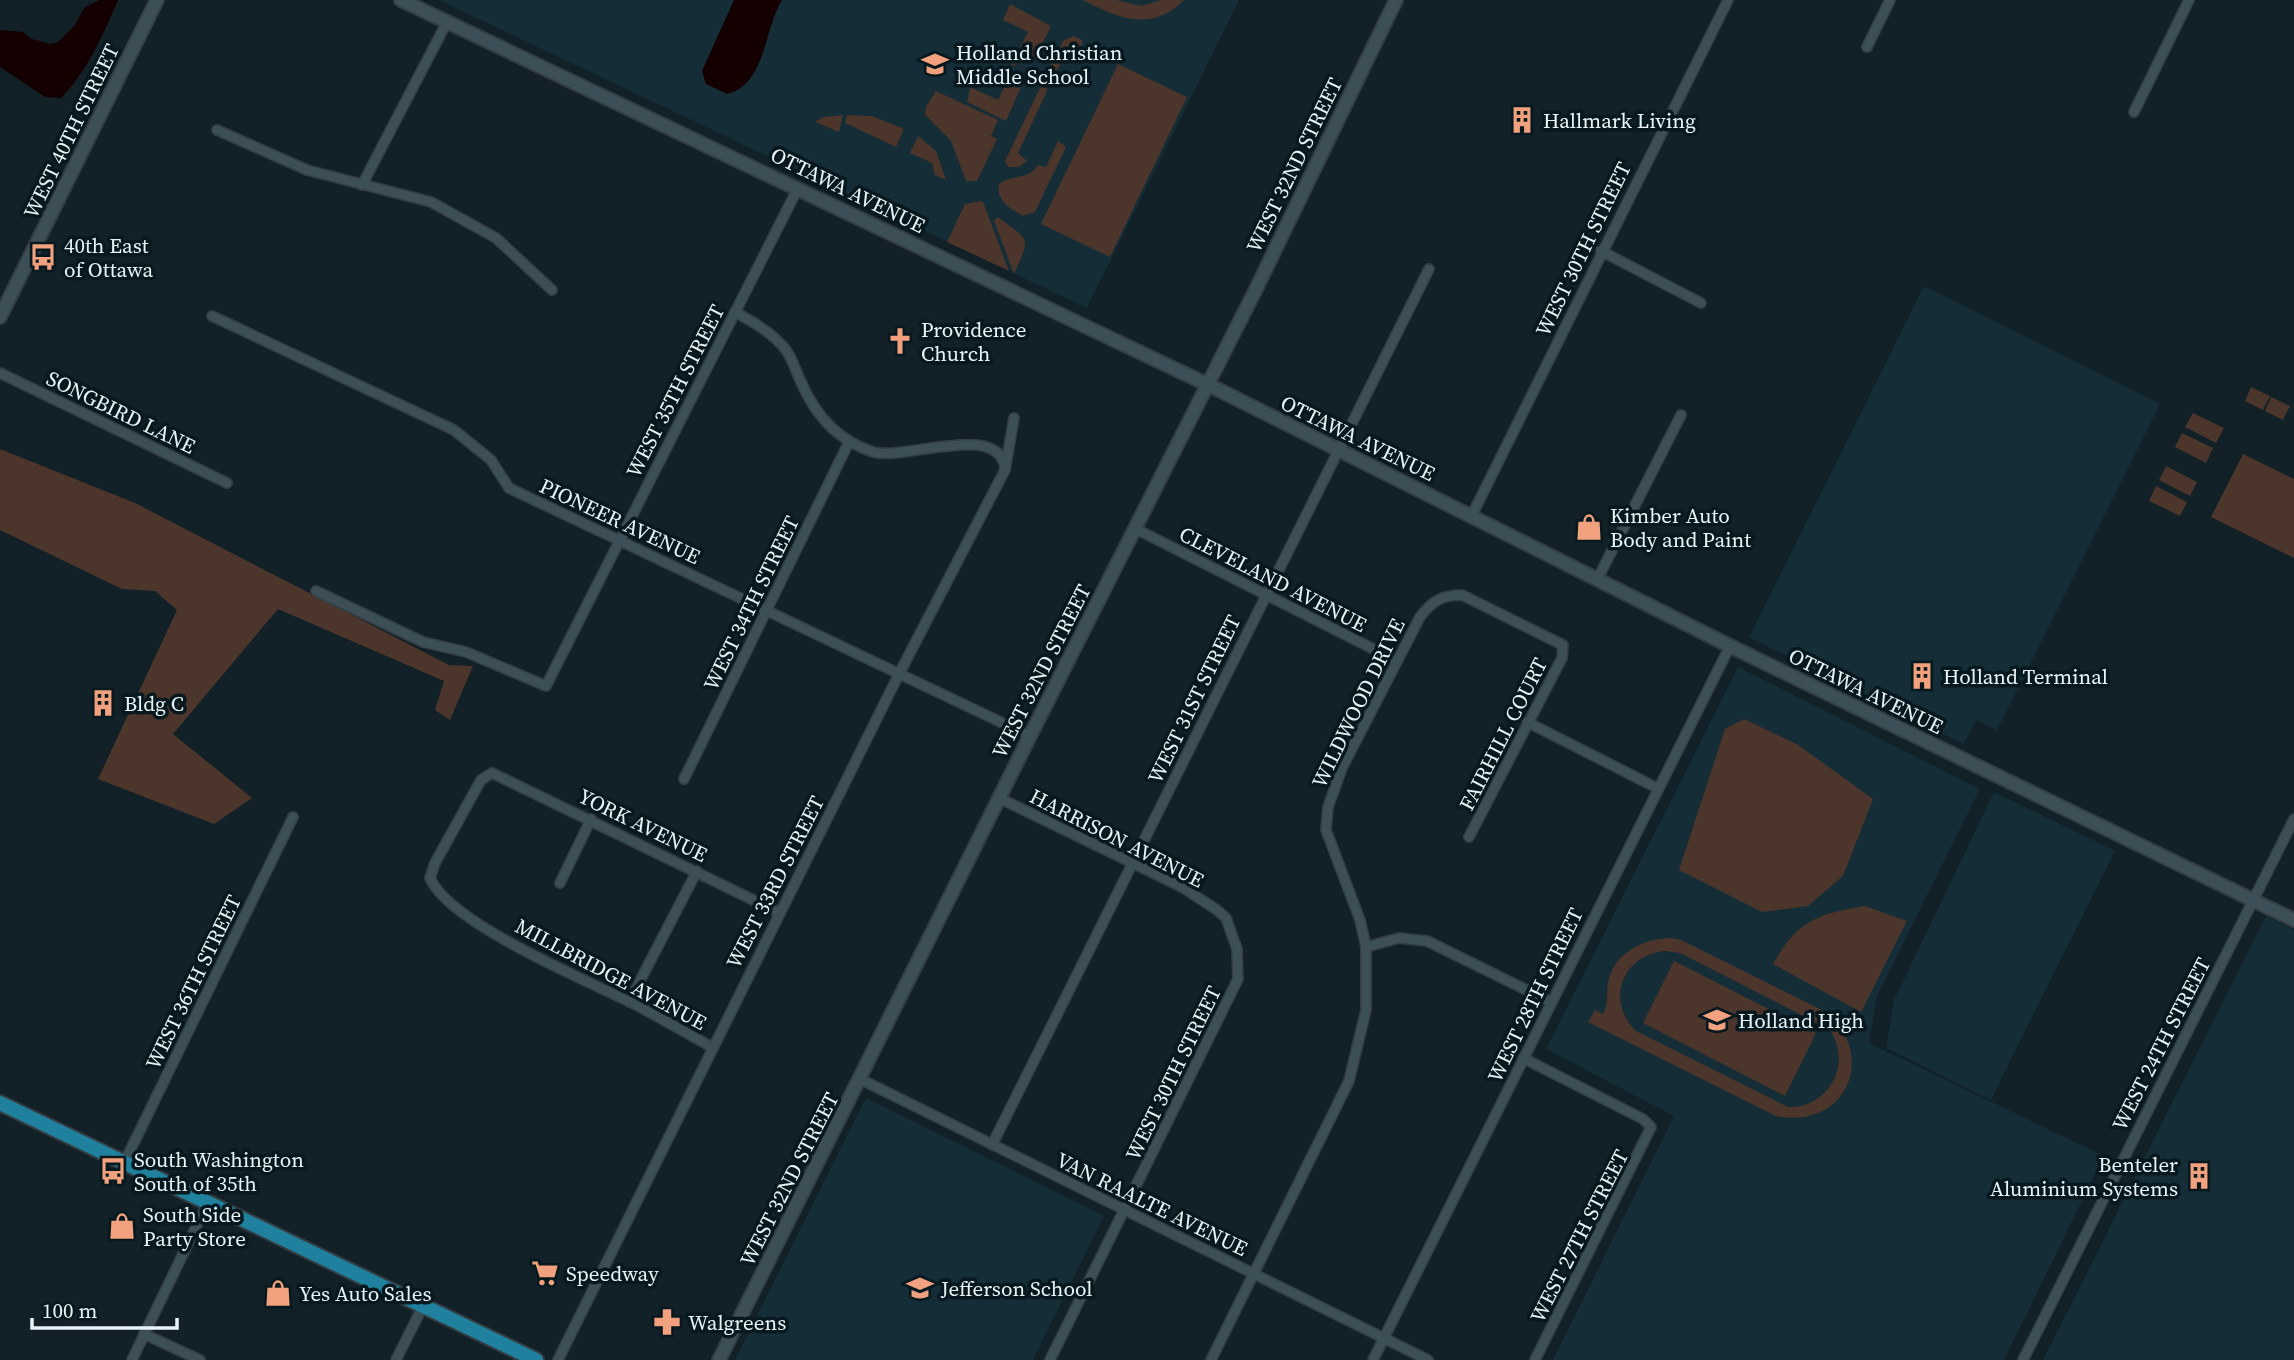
<svg xmlns="http://www.w3.org/2000/svg" width="2294" height="1360" viewBox="0 0 2294 1360" font-family="'Source Serif 4',serif">
<style>
.built{fill:#142d37}
.green{fill:#4c352b;fill-rule:evenodd}
.water{fill:#140000}
.lines{fill:none;stroke-linecap:round;stroke-linejoin:round}
.street-casing{stroke:#333d43;stroke-width:12}
.secondary-casing{stroke:#333d43;stroke-width:16}
.primary-casing{stroke:#333d43;stroke-width:18}
.street{stroke:#3d4f56;stroke-width:9}
.secondary{stroke:#3d4f56;stroke-width:12}
.primary{stroke:#1f819d;stroke-width:14}
.labels{text-anchor:middle;dominant-baseline:central;stroke-width:7;stroke-linejoin:round;paint-order:stroke}
.poi-label{font-size:21px;fill:#e8f3f7;stroke:#07181e;text-anchor:start}
.street-label{font-size:21px;fill:#e8f3f7;stroke:#07181e}
</style>
<rect width="100%" height="100%" fill="#112127"/>
<g class="built">
<polygon points="439,0 1239,0 1087,308"/>
<polygon points="1924,286 2160,404 1997,730 1976,720 1964,744 1749,637"/>
<polygon points="1738,667 1980,789 1877,996 1869,1043 2104,1156 2004,1360 1553,1360 1674,1116 1546,1049"/>
<polygon points="1994,792 2115,851 1991,1100 1886,1048 1894,1000"/>
<polygon points="2266,916 2294,930 2294,1360 2043,1360"/>
<polygon points="866,1098 1104,1216 1033,1360 735,1360"/>
</g>
<g class="green">
<path d="M1083,0H1116L1142,6L1161,0H1184C1152,33 1117,18 1083,0Z"/>
<polygon points="1010,4 1051,26 1035,59 1011,66 1028,32 1003,20"/>
<polygon points="1073,36 1082,40 1082,46 1070,43 1050,86 1043,82 1063,41"/>
<polygon points="1118,64 1187,97 1110,257 1041,224"/>
<polygon points="1007,81 1021,87 1006,121 967,102 970,87 998,100"/>
<polygon points="1041,86 1048,89 1018,153 1027,161 1019,167 1008,167 1005,161"/>
<polygon points="936,91 998,120 991,136 997,139 977,181 966,181 951,141 925,115 926,107"/>
<polygon points="843,115 839,132 815,122 823,117"/>
<polygon points="847,115 872,116 904,129 896,147 845,123"/>
<polygon points="918,136 936,151 946,180 935,175 932,163 910,153"/>
<path d="M1058,141L1066,147L1035,212L1023,216C1009,208 996,200 999,184C1011,174 1028,181 1038,165L1046,167Z"/>
<polygon points="982,201 983,202 1009,271 947,242 965,204"/>
<path d="M998,217C1029,241 1032,235 1014,274L994,221Z"/>
<polygon points="2251,387 2270,396 2263,410 2245,401"/>
<polygon points="2271,397 2290,406 2283,420 2265,411"/>
<polygon points="2193,413 2224,428 2216,443 2185,427"/>
<polygon points="2182,433 2213,448 2206,463 2175,447"/>
<polygon points="0,449 135,503 449,665 473,666 450,720 435,710 444,681 278,609 173,734 252,798 214,824 98,779 177,610 155,591 122,589 0,530"/>
<polygon points="2243,454 2294,479 2294,558 2211,517"/>
<polygon points="2166,466 2197,482 2190,496 2159,480"/>
<polygon points="2156,486 2187,502 2180,516 2149,501"/>
<polygon points="1744,719 1798,745 1873,799 1843,876 1808,906 1762,912 1679,870 1725,729"/>
<path d="M1865,906L1907,921L1861,1012L1773,964C1797,920 1818,914 1865,906Z"/>
<path d="M1671,938L1681,940L1828,1013C1878,1059 1844,1130 1776,1116L1588,1022L1595,1010L1603,1014C1609,1003 1606,994 1608,982C1615,952 1643,939 1671,938ZM1665,951L1680,953L1829,1029C1853,1062 1830,1108 1788,1107L1636,1031C1605,1001 1622,955 1665,951Z"/>
<polygon points="1674,961 1816,1033 1785,1096 1643,1023"/>
</g>
<g class="water">
<path d="M99,0H118C104,33 87,72 61,98L45,97L0,67V30L23,32L32,39L50,44L58,42L75,25L84,8Z"/>
<path d="M734,0H782C764,28 766,85 727,94L706,84L702,71Z"/>
</g>
<g class="lines">
<defs>
<g id="street">
<polyline points="1867,47 1890,0"/>
<polyline points="2134,112 2189,0"/>
<polyline points="217,130 307,170 431,202 496,238 552,290"/>
<polyline points="362,185 447,22"/>
<polyline points="1601,251 1701,303"/>
<path d="M735,312C753,322 773,333 786,350C793,360 797,374 802,384C816,416 839,441 873,452C904,461 999,421 1005,468"/>
<polyline points="212,316 454,430 491,460 509,488 1030,736"/>
<polyline points="0,373 227,483"/>
<polyline points="1472,515 1728,0"/>
<polyline points="1136,529 1395,660"/>
<polyline points="1598,578 1681,415"/>
<polyline points="316,591 423,642 466,652 546,686 798,188"/>
<polyline points="1527,722 1657,788"/>
<polyline points="684,779 849,442"/>
<polyline points="999,798 1182,887 1217,910 1226,918 1237,949 1238,979 1050,1360"/>
<polyline points="560,883 591,819"/>
<polyline points="1366,947 1399,938 1427,941 1551,1002"/>
<polyline points="629,1002 697,871"/>
<path d="M712,1047C684,1032 656,1015 628,1001C583,979 448,922 430,878L435,863L481,780L492,773L780,913"/>
<polyline points="1523,1058 1643,1119 1651,1127 1535,1360"/>
<polyline points="860,1079 1428,1360"/>
<polyline points="992,1145 1429,269"/>
<polyline points="124,1163 293,817"/>
<polyline points="144,1334 200,1360"/>
<polyline points="132,1360 208,1202"/>
<polyline points="396,1360 423,1306"/>
<polyline points="558,1360 899,674 1005,470 1014,418"/>
<path d="M1211,1360L1349,1081L1366,1010V947L1360,920L1326,830L1328,807L1342,768L1420,617C1432,601 1442,595 1462,595L1563,645L1562,658L1469,837"/>
<polyline points="1373,1360 1730,646"/>
<polyline points="2023,1360 2294,819"/>
</g>
<g id="secondary">
<polyline points="401,0 1221,391 1730,646 2294,920"/>
<polyline points="0,317 157,0"/>
<polyline points="719,1360 1030,736 1256,289 1396,0"/>
</g>
<polyline id="primary" points="0,1103 536,1360"/>
</defs>
<use href="#street" class="street-casing"/>
<use href="#secondary" class="secondary-casing"/>
<use href="#primary" class="primary-casing"/>
<use href="#street" class="street"/>
<use href="#secondary" class="secondary"/>
<use href="#primary" class="primary"/>
</g>
<defs>
<symbol id="school-bare" viewBox="-9 -9 18 18"><path d="M0-5L7-2L0 1L-7-2ZM-4 1L0 2.5L4 1V4Q0 6-4 4Z" fill="#f1a17d" stroke="#07181e" stroke-width="2.5" paint-order="stroke"/></symbol>
<symbol id="building-bare" viewBox="-9 -9 18 18"><path d="M-4-6H4V6H1V3H-1V6H-4ZM-2.5-4.3h1.7v1.8h-1.7ZM.8-4.3h1.7v1.8H.8ZM-2.5-1h1.7V.8h-1.7ZM.8-1h1.7V.8H.8Z" fill="#f1a17d" stroke="#07181e" stroke-width="2.5" paint-order="stroke"/></symbol>
<symbol id="bus-bare" viewBox="-9 -9 18 18"><path d="M-5-6H5V4H4V6H2V4H-2V6H-4V4H-5ZM-3.5-4V0h7V-4ZM-3.5 1.2v1.5H-2V1.2ZM2 1.2v1.5H3.5V1.2Z" fill="#f1a17d" stroke="#07181e" stroke-width="2.5" paint-order="stroke"/></symbol>
<symbol id="church-bare" viewBox="-9 -9 18 18"><path d="M-1.2-6h2.4v3.5h3.3v2.4h-3.3V6h-2.4V-.1h-3.3v-2.4h3.3Z" fill="#f1a17d" stroke="#07181e" stroke-width="2.5" paint-order="stroke"/></symbol>
<symbol id="shop-bare" viewBox="-9 -9 18 18"><path d="M-5-2.5h2.3a2.7 3.5 0 0 1 5.4 0H5L5.5 6h-11ZM-1.5-2.5h3a1.5 2.3 0 0 0-3 0Z" fill="#f1a17d" stroke="#07181e" stroke-width="2.5" paint-order="stroke"/></symbol>
<symbol id="supermarket-bare" viewBox="-9 -9 18 18"><path d="M-6-5.5h2.5l.6 2H6L4.5 2H-2.5L-4.4-4H-6ZM-1.5 3.2a1.3 1.3 0 1 0 .1 0ZM3 3.2a1.3 1.3 0 1 0 .1 0Z" fill="#f1a17d" stroke="#07181e" stroke-width="2.5" paint-order="stroke"/></symbol>
<symbol id="pharmacy-bare" viewBox="-9 -9 18 18"><path d="M-2-6h4v4h4v4h-4v4h-4v-4h-4v-4h4Z" fill="#f1a17d" stroke="#07181e" stroke-width="2.5" paint-order="stroke"/></symbol>
</defs>
<g fill-rule="evenodd">
<use href="#school-bare" x="916" y="45" width="38" height="38"/>
<use href="#building-bare" x="1503" y="101" width="38" height="38"/>
<use href="#bus-bare" x="24" y="238" width="38" height="38"/>
<use href="#church-bare" x="881" y="322" width="38" height="38"/>
<use href="#shop-bare" x="1570" y="508" width="38" height="38"/>
<use href="#building-bare" x="1903" y="657" width="38" height="38"/>
<use href="#building-bare" x="84" y="684" width="38" height="38"/>
<use href="#school-bare" x="1698" y="1001" width="38" height="38"/>
<use href="#bus-bare" x="94" y="1152" width="38" height="38"/>
<use href="#building-bare" x="2180" y="1157" width="38" height="38"/>
<use href="#shop-bare" x="103" y="1207" width="38" height="38"/>
<use href="#supermarket-bare" x="526" y="1254" width="38" height="38"/>
<use href="#school-bare" x="901" y="1269" width="38" height="38"/>
<use href="#shop-bare" x="259" y="1274" width="38" height="38"/>
<use href="#pharmacy-bare" x="648" y="1303" width="38" height="38"/>
</g>
<g class="labels">
<g class="poi-label">
<text x="956" y="52">Holland Christian<tspan x="956" dy="24">Middle School</tspan></text>
<text x="1543" y="120">Hallmark Living</text>
<text x="64" y="245">40th East<tspan x="64" dy="24">of Ottawa</tspan></text>
<text x="921" y="329">Providence<tspan x="921" dy="24">Church</tspan></text>
<text x="1610" y="515">Kimber Auto<tspan x="1610" dy="24">Body and Paint</tspan></text>
<text x="1943" y="676">Holland Terminal</text>
<text x="124" y="703">Bldg C</text>
<text x="1738" y="1020">Holland High</text>
<text x="134" y="1159">South Washington<tspan x="134" dy="24">South of 35th</tspan></text>
<text x="2178" y="1164" text-anchor="end">Benteler<tspan x="2178" dy="24">Aluminium Systems</tspan></text>
<text x="143" y="1214">South Side<tspan x="143" dy="24">Party Store</tspan></text>
<text x="566" y="1273">Speedway</text>
<text x="941" y="1288">Jefferson School</text>
<text x="299" y="1293">Yes Auto Sales</text>
<text x="688" y="1322">Walgreens</text>
</g>
<g class="street-label">
<text transform="translate(71 131) rotate(-64)">WEST 40TH STREET</text>
<text transform="translate(1294 165) rotate(-64)">WEST 32ND STREET</text>
<text transform="translate(848 190) rotate(26)">OTTAWA AVENUE</text>
<text transform="translate(1583 249) rotate(-64)">WEST 30TH STREET</text>
<text transform="translate(675 391) rotate(-63)">WEST 35TH STREET</text>
<text transform="translate(121 412) rotate(26)">SONGBIRD LANE</text>
<text transform="translate(1358 438) rotate(26)">OTTAWA AVENUE</text>
<text transform="translate(620 521) rotate(25)">PIONEER AVENUE</text>
<text transform="translate(1273 579) rotate(27)">CLEVELAND AVENUE</text>
<text transform="translate(751 603) rotate(-64)">WEST 34TH STREET</text>
<text transform="translate(1041 671) rotate(-63)">WEST 32ND STREET</text>
<text transform="translate(1866 691) rotate(26)">OTTAWA AVENUE</text>
<text transform="translate(1194 699) rotate(-64)">WEST 31ST STREET</text>
<text transform="translate(1358 703) rotate(-64)">WILDWOOD DRIVE</text>
<text transform="translate(1503 734) rotate(-63)">FAIRHILL COURT</text>
<text transform="translate(643 825) rotate(26)">YORK AVENUE</text>
<text transform="translate(1117 838) rotate(27)">HARRISON AVENUE</text>
<text transform="translate(775 882) rotate(-63)">WEST 33RD STREET</text>
<text transform="translate(611 974) rotate(28)">MILLBRIDGE AVENUE</text>
<text transform="translate(193 982) rotate(-64)">WEST 36TH STREET</text>
<text transform="translate(1535 995) rotate(-64)">WEST 28TH STREET</text>
<text transform="translate(2161 1044) rotate(-63)">WEST 24TH STREET</text>
<text transform="translate(1173 1073) rotate(-64)">WEST 30TH STREET</text>
<text transform="translate(789 1179) rotate(-63)">WEST 32ND STREET</text>
<text transform="translate(1152 1204) rotate(26)">VAN RAALTE AVENUE</text>
<text transform="translate(1579 1236) rotate(-63)">WEST 27TH STREET</text>
</g>
</g>
<path d="M32 1318v10h145v-10" fill="none" stroke="#e8f3f7" stroke-width="3.5"/>
<text x="42" y="1318" font-size="21" fill="#e8f3f7" stroke="#07181e" stroke-width="5" paint-order="stroke">100 m</text>
</svg>
